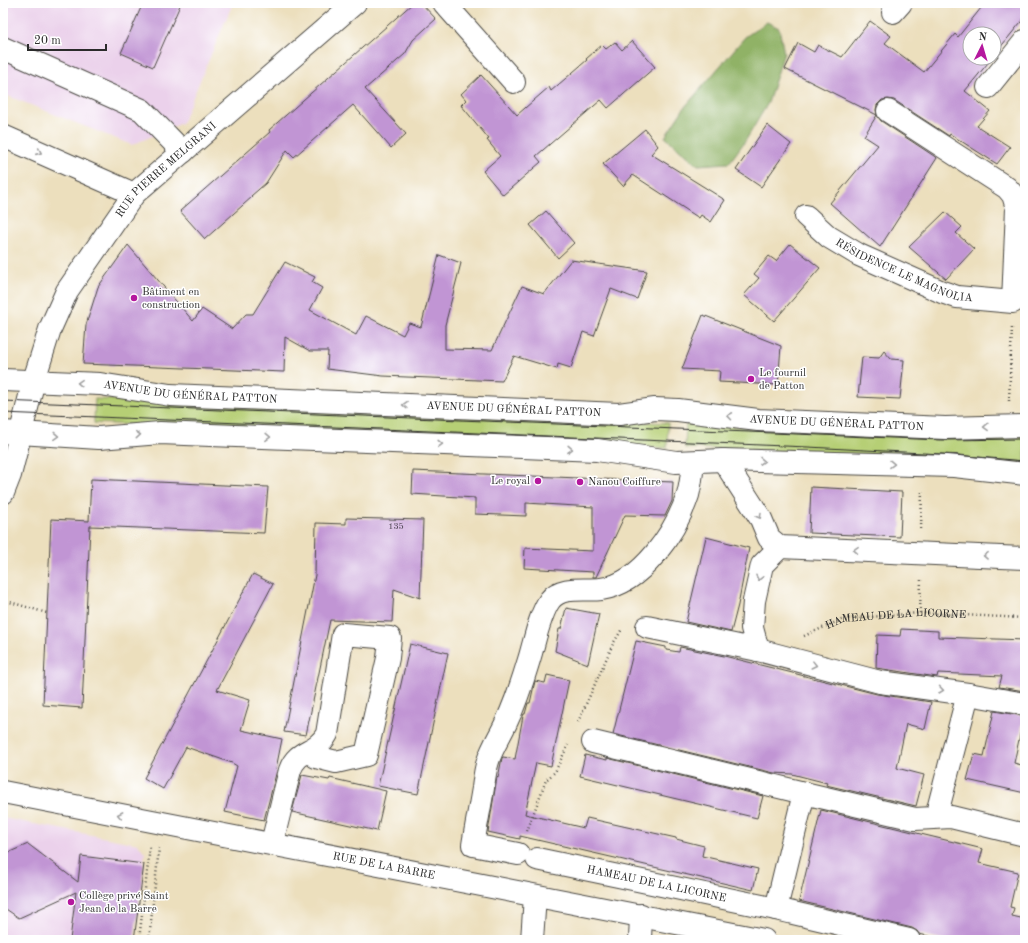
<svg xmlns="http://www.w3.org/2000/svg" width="1028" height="943" viewBox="0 0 1028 943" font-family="'Old Standard TT',serif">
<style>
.built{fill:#ebd1eb}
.green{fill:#b6cf74;stroke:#707d50}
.forest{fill:#90b266;stroke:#5e6e48}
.building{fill:#c195d4}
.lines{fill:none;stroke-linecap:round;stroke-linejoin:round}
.minor-casing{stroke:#484641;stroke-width:24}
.path{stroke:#484641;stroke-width:2.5;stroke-dasharray:1 3;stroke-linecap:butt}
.minor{stroke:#fff;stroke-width:22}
.tram{stroke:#2b2b2b;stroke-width:1}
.oneway{stroke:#a0a0a0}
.poi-dot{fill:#b5179e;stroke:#fff;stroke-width:1.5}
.labels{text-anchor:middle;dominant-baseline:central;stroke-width:3;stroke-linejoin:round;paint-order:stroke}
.number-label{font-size:9px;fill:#504655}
.street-label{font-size:11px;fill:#2b2b2b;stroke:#fff}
.poi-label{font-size:11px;fill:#2b2b2b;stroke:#fff;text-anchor:start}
</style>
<rect width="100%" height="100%" fill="#fff"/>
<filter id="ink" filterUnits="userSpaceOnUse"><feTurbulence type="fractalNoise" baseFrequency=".025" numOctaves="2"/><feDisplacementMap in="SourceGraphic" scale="8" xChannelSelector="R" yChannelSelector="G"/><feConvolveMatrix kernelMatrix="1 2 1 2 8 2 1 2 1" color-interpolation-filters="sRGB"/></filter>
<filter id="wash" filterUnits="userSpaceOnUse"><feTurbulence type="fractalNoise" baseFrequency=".012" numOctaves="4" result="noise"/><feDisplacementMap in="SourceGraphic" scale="16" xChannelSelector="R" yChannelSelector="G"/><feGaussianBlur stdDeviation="0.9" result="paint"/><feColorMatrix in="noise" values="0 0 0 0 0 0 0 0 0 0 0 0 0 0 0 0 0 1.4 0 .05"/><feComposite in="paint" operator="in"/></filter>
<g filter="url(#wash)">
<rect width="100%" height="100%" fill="#ecdfbd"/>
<g class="built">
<polygon points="3,3 233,3 182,123 132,145 3,94"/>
<polygon points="3,818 138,844 145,853 134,940 3,940"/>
</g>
<g class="green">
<polygon points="95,399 668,423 667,448 94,423"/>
<polygon points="686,424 767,428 1025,434 1025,468 753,450 685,448"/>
</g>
<polygon class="forest" points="767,22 779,28 784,53 768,103 746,140 729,163 698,165 665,137 684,108 745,37"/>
<g id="blocks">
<g class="building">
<polygon points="143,3 181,3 153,67 121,53"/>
<polygon points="413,3 421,3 436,19 413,40 405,54 365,89 406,134 391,148 353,105 294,157 287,150 266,183 251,196 252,197 205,239 180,211 270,132 269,130"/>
<polygon points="985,3 1025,3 1025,17 994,55 994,34 970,34 970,58 992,58 965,91 990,111 977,126 1010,147 997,164 950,134 949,136 894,100 888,99 882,100 877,105 876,110 877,115 785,69 798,43 814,52 818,45 842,57 870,21 891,36 885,43 924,72 955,34 958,37"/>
<polygon points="632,41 655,67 608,108 601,100 536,156 541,162 503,195 483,171 500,156 487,140 489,139 461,105 466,100 461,94 481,75 517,115 549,87 551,91 587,60 586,59 602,45 606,49 615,42 622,50"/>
<polygon points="877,115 881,121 937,158 880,247 830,203 878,145 864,136"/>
<polygon points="767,125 791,144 761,187 736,170"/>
<polygon points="645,129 658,146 651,154 725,200 711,222 701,215 699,218 633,175 623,186 603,164"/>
<polygon points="546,211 574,243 558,258 530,225"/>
<polygon points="945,212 962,227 956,233 974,249 946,279 909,247"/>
<polygon points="790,244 820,268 774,321 744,295 759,278 754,274 769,256 776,261"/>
<polygon points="128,245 193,321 202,309 232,329 246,314 253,314 285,262 315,277 312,282 322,288 310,310 356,335 366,316 403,335 409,323 421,327 439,255 461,263 445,325 445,349 492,350 522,286 544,294 571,260 647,271 637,299 611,289 594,336 583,332 571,368 558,364 557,369 514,356 502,381 383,376 327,369 328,351 310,351 285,337 284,372 83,364 86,325 98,287"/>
<polygon points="703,315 781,346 778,385 719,382 720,371 682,369"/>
<polygon points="884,351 891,359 904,360 900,399 858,397 862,357 879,358"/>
<polygon points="413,471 673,482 672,501 665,516 625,515 596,577 593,577 593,572 524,568 525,548 593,551 593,507 526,503 526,516 475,514 475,498 412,494"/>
<polygon points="91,479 268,487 264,533 90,526 82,708 43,705 51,519 89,521"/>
<polygon points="811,487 902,492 900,537 809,533"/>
<polygon points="346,518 423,520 420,598 394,589 392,622 330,620 306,735 284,732 315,575 316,523 346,524"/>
<polygon points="706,537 749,548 738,605 731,632 686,622"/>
<polygon points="253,574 273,584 217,690 250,700 241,730 282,739 276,769 277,770 264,820 225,812 237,766 232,763 186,747 163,789 144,778"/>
<polygon points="566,608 599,614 588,664 555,651 559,629 561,629"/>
<polygon points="901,629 938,631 938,637 1025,640 1025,691 999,687 1002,676 938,673 937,677 876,668 877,635 900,636"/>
<polygon points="636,641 666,647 666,650 679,652 680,647 724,656 877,694 931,702 925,729 906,724 897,768 924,775 916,806 826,785 827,783 792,774 774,773 613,734"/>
<polygon points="410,644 448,653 418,794 378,786"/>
<polygon points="547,675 569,680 551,766 536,763 525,814 584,828 587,818 676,838 676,839 704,846 702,856 758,869 753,890 520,836 520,839 488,832 497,777 498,778 502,758 503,757 515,759 523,716 524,714 525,714 528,703 530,703 535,681 545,683"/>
<polygon points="994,711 1024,716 1014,763 1025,766 1025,793 967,780 974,754 984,756"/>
<polygon points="585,755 607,760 607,758 763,796 757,818 580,776"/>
<polygon points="302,775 329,780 330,778 386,791 377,831 292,812"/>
<polygon points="821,810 983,849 979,863 1018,872 1010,907 1014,908 1012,916 1025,919 1025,940 946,940 919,934 917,931 912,928 799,901"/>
<polygon points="28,844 78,882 81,856 144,864 134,940 70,940 76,892 19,918 3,907 3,855"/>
</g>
</g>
</g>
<g filter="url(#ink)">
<use href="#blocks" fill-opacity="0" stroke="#484641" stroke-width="1"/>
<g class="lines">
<defs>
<g id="minor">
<polyline points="444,3 514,82"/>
<polyline points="893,12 901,3"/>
<polyline points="3,48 142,110 183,152"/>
<polyline points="988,87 1025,41"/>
<polyline points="3,136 134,194"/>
<path id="s2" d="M806,216L829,237L859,255L942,292L957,297L1013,302L1017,208L1013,195L1007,188L888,111"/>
<path id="s3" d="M3,380L100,384L170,395L619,414L655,409L678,410L758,420L945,428L1025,426"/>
<polyline points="3,432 99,438 160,433 597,450 676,462 723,460 954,466 1025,474"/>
<polyline points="723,460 761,519 769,538 780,547 1025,558"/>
<path id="s4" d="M3,493L10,475L34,380L50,329L67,291L134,194L355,3"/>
<polyline points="780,547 762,565 754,601 752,628 758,650 880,682 968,694 1025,704"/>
<polyline points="647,627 758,650"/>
<polyline points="593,742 804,793 915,819 951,817 1025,835"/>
<path id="s5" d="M3,792L764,940"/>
<polyline points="936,817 968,694"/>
<path d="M272,843L290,770C298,748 316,754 327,734L343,634L390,638L388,658L366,755L336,762L316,757L311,750"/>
<path d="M518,854L473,845C476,826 480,807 483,788C484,780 485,770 488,761C492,748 500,736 506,723C515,704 522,683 528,663C534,645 539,615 550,600C562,585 585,591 601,589C642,584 676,531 688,495C691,484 692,473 693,462"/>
<path id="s6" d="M537,859L776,909L909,940"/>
<polyline points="776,909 804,793"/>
<polyline points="532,940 535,896"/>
<polyline points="640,940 641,915"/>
</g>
</defs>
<use href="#minor" class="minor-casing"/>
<g class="path">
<polyline points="1009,401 1012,327"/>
<polyline points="921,529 922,490"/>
<polyline points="3,600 47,613"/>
<polyline points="920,613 921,578"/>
<path id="s1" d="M804,636L843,619L920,613L1025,618"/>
<polyline points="578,722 613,644 622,629"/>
<polyline points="527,831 546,780 555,772 568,745"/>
<polyline points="139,940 150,847"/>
<polyline points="149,940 159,848"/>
</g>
<use href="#minor" class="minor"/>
<g class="tram">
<polyline points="3,401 941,440 1025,439"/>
<polyline points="3,413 808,447 942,454 1025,461"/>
</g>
</g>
<defs><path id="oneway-chevron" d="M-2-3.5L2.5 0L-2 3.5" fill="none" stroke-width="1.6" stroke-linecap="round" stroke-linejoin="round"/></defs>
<g class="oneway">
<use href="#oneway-chevron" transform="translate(39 152) rotate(24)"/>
<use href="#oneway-chevron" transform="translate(80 383) rotate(-177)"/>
<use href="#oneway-chevron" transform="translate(405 405) rotate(-178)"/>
<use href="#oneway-chevron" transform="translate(730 416) rotate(-172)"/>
<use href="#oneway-chevron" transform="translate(986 427) rotate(178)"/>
<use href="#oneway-chevron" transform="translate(138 435) rotate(-5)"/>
<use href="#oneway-chevron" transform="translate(56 436) rotate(3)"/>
<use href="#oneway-chevron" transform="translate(268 437) rotate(2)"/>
<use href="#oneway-chevron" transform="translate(440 444) rotate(2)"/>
<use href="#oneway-chevron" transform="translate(570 449) rotate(2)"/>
<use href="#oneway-chevron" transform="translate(762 461) rotate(1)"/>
<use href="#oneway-chevron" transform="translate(892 464) rotate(1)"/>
<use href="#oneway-chevron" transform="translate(759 516) rotate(59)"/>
<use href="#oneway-chevron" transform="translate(856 550) rotate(-177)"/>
<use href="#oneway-chevron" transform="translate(986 556) rotate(-177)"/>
<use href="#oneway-chevron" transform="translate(759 578) rotate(102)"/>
<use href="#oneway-chevron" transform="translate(814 665) rotate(14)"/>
<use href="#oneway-chevron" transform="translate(941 690) rotate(8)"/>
<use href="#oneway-chevron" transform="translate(120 815) rotate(-169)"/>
</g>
</g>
<g class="poi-dot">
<circle cx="134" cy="298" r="4"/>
<circle cx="751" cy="379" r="4"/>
<circle cx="538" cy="481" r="4"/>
<circle cx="580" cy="482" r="4"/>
<circle cx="71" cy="902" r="4"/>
</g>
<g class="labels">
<g class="number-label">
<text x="396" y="526">135</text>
</g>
<g class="street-label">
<text stroke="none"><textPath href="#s4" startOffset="370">RUE PIERRE MELGRANI</textPath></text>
<text stroke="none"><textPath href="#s2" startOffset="114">RÉSIDENCE LE MAGNOLIA</textPath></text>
<text stroke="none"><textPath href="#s3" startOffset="188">AVENUE DU GÉNÉRAL PATTON</textPath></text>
<text stroke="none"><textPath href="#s3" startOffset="512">AVENUE DU GÉNÉRAL PATTON</textPath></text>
<text stroke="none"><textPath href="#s3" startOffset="836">AVENUE DU GÉNÉRAL PATTON</textPath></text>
<text stroke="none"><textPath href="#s1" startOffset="95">HAMEAU DE LA LICORNE</textPath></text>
<text stroke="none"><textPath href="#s5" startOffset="388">RUE DE LA BARRE</textPath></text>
<text stroke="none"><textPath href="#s6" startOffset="122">HAMEAU DE LA LICORNE</textPath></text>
</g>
<g class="poi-label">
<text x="142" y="292">Bâtiment en<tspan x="142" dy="13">construction</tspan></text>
<text x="759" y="373">Le fournil<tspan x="759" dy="13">de Patton</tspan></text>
<text x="530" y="481" text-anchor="end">Le royal</text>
<text x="588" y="482">Nanou Coiffure</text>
<text x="79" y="896">Collège privé Saint<tspan x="79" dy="13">Jean de la Barre</tspan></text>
</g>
</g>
<rect width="1028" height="943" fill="none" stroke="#fff" stroke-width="16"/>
<g transform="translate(982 46) rotate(5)"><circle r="19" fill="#ffffff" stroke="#aaaaaa"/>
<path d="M0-3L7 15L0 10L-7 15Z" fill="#b5179e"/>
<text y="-6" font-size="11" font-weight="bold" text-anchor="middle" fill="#2b2b2b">N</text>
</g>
<path d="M28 44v6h78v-6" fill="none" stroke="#2b2b2b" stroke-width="2"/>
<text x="34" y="44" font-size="12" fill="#2b2b2b" stroke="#ffffff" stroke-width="3" paint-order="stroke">20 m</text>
</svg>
